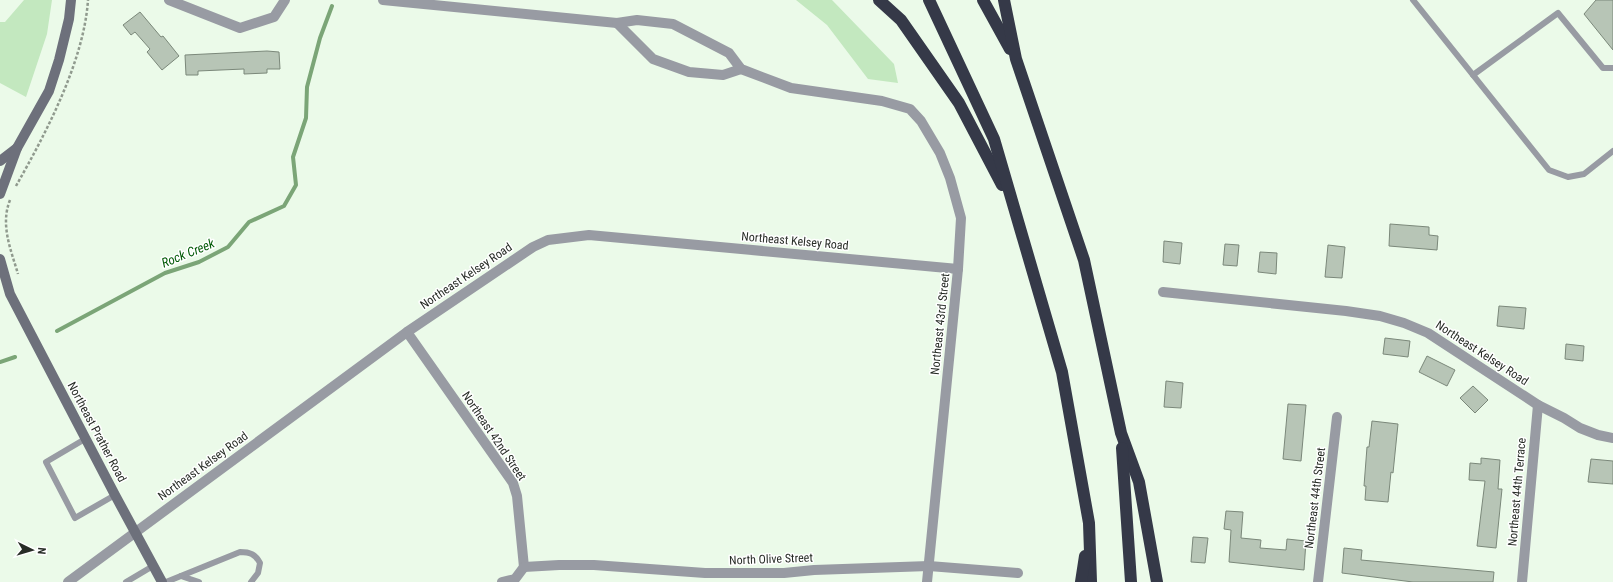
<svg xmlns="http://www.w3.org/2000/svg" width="1613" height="582" viewBox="0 0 1613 582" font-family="'Roboto Condensed',sans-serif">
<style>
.green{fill:#c3e8bf}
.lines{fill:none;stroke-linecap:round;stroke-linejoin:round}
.stream{stroke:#7ba577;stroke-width:4}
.building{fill:#b7c5b6;stroke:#7b887a}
.path{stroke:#909a8e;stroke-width:2.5;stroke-dasharray:3 2;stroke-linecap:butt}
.lane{stroke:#989ba3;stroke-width:6}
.street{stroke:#989ba3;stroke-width:10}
.secondary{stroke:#6d707b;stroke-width:10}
.highway{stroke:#353948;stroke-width:12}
.labels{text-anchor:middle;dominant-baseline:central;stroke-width:3;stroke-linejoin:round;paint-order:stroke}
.street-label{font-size:12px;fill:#272c26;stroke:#fff}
.water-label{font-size:13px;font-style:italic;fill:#035b07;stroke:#fff}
</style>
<rect width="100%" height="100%" fill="#ebfae9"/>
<g class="green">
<polygon points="24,0 52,0 47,34 26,97 0,83 0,22 5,22"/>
<polygon points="796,0 832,0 894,64 898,83 868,79 827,25"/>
</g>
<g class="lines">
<g class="stream">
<polyline points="57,331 165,273 199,262 228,247 249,222 284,206 296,185 293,157 306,118 307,87 320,38 332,6"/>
<polyline points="0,362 15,357"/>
</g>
</g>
<g class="building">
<polygon points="1596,0 1613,0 1613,50 1584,14"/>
<polygon points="140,12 161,37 163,36 179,56 162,70 147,52 150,49 135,32 131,35 123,25"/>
<polygon points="267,51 279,52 280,69 267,69 267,73 244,74 244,69 198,71 198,75 186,75 185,55"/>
<polygon points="1390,224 1429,227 1429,235 1438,236 1437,250 1389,246"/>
<polygon points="1164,241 1182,243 1180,264 1163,262"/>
<polygon points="1225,244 1239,245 1237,266 1223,265"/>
<polygon points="1328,245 1345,247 1342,278 1325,277"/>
<polygon points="1260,252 1277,253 1276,274 1258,272"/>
<polygon points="1499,306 1526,308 1524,329 1497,326"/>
<polygon points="1385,338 1410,341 1408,357 1383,354"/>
<polygon points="1566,344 1584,346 1583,361 1565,359"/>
<polygon points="1427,356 1455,370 1447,386 1419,372"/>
<polygon points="1166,381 1183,383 1181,408 1164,407"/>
<polygon points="1473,386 1488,400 1475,413 1460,398"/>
<polygon points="1288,404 1306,405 1301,461 1283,459"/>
<polygon points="1372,421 1398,424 1393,473 1391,472 1388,502 1365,500 1366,486 1364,486 1367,447 1369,447"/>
<polygon points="1481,458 1500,460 1498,489 1502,489 1496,548 1477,546 1485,481 1469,480 1470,463 1481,464"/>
<polygon points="1591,459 1613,461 1613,484 1588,482"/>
<polygon points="1226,511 1243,512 1241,538 1261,540 1260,548 1286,550 1287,539 1306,541 1304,570 1229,562 1231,530 1224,529"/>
<polygon points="1193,537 1208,538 1205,563 1191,562"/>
<polygon points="1344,548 1362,550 1361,560 1494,572 1493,582 1413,582 1342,573"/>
</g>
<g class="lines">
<g class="path">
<path d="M16,186C46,133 84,61 88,0"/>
<path d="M10,200C0,225 11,250 18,274"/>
</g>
<g class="lane">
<polyline points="1413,0 1549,170 1568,177 1584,174 1613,151"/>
<polyline points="1473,75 1558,13 1603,68 1613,68"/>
<polyline points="85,439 46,462 75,518 115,495"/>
<polyline points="181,576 199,582"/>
<polyline points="126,582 153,566"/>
<path d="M166,582L240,552C250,552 255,554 260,563L258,573L251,582"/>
</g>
<g class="street">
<polyline points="169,0 240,28 274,17 285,0"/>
<polyline points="383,0 617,23 637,20 673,24 729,53 741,69 791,88 882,101 910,109 921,121 940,153 950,178 961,218 958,269 927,582"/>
<polyline points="617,23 653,59 689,72 723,75 741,69"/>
<polyline points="1163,292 1346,311 1380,316 1404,323 1428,333 1538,405 1564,418 1580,428 1598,435 1613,438"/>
<polyline points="407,332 513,483 517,496 524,567"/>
<polyline points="524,567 559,565 594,565 705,573 784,573 814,570 929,566 1018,573"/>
<polyline points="68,582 407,332 533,247 548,240 589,235 958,269"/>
<polyline points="502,582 515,579 524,567"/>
<polyline points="1318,582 1337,417"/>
<polyline points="1522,582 1538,405"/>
</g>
<g class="secondary">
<polyline points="0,161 17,148"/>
<polyline points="0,194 17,148 49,91 59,60 69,19 71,0"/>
<polyline points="0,259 10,294 115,495 162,582"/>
</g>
<g class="highway">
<polyline points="879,0 901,20 959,103 1002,185"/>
<polyline points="929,0 994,139 1062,372 1089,523 1091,582"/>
<polyline points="983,0 1010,49"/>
<polyline points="1004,0 1016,59 1084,260 1121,433 1139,482 1157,582"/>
<polyline points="1122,448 1131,582"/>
<polyline points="1081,582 1085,556"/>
</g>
</g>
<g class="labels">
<g class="street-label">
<text transform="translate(795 241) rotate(5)">Northeast Kelsey Road</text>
<text transform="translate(466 276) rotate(-34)">Northeast Kelsey Road</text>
<text transform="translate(940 324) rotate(-84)">Northeast 43rd Street</text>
<text transform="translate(1482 353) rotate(33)">Northeast Kelsey Road</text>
<text transform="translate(97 432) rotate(62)">Northeast Prather Road</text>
<text transform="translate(494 436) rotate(56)">Northeast 42nd Street</text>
<text transform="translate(203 466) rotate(-36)">Northeast Kelsey Road</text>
<text transform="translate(1517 492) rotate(-85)">Northeast 44th Terrace</text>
<text transform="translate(1315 498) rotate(-83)">Northeast 44th Street</text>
<text transform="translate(771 559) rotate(-2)">North Olive Street</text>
</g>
<g class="water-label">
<text transform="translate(188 253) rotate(-22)">Rock Creek</text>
</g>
</g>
<g transform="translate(32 550) rotate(95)" stroke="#ffffff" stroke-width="3" paint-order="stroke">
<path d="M0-3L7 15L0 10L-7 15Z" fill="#272c26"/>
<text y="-6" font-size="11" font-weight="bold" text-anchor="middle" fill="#272c26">N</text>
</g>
</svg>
